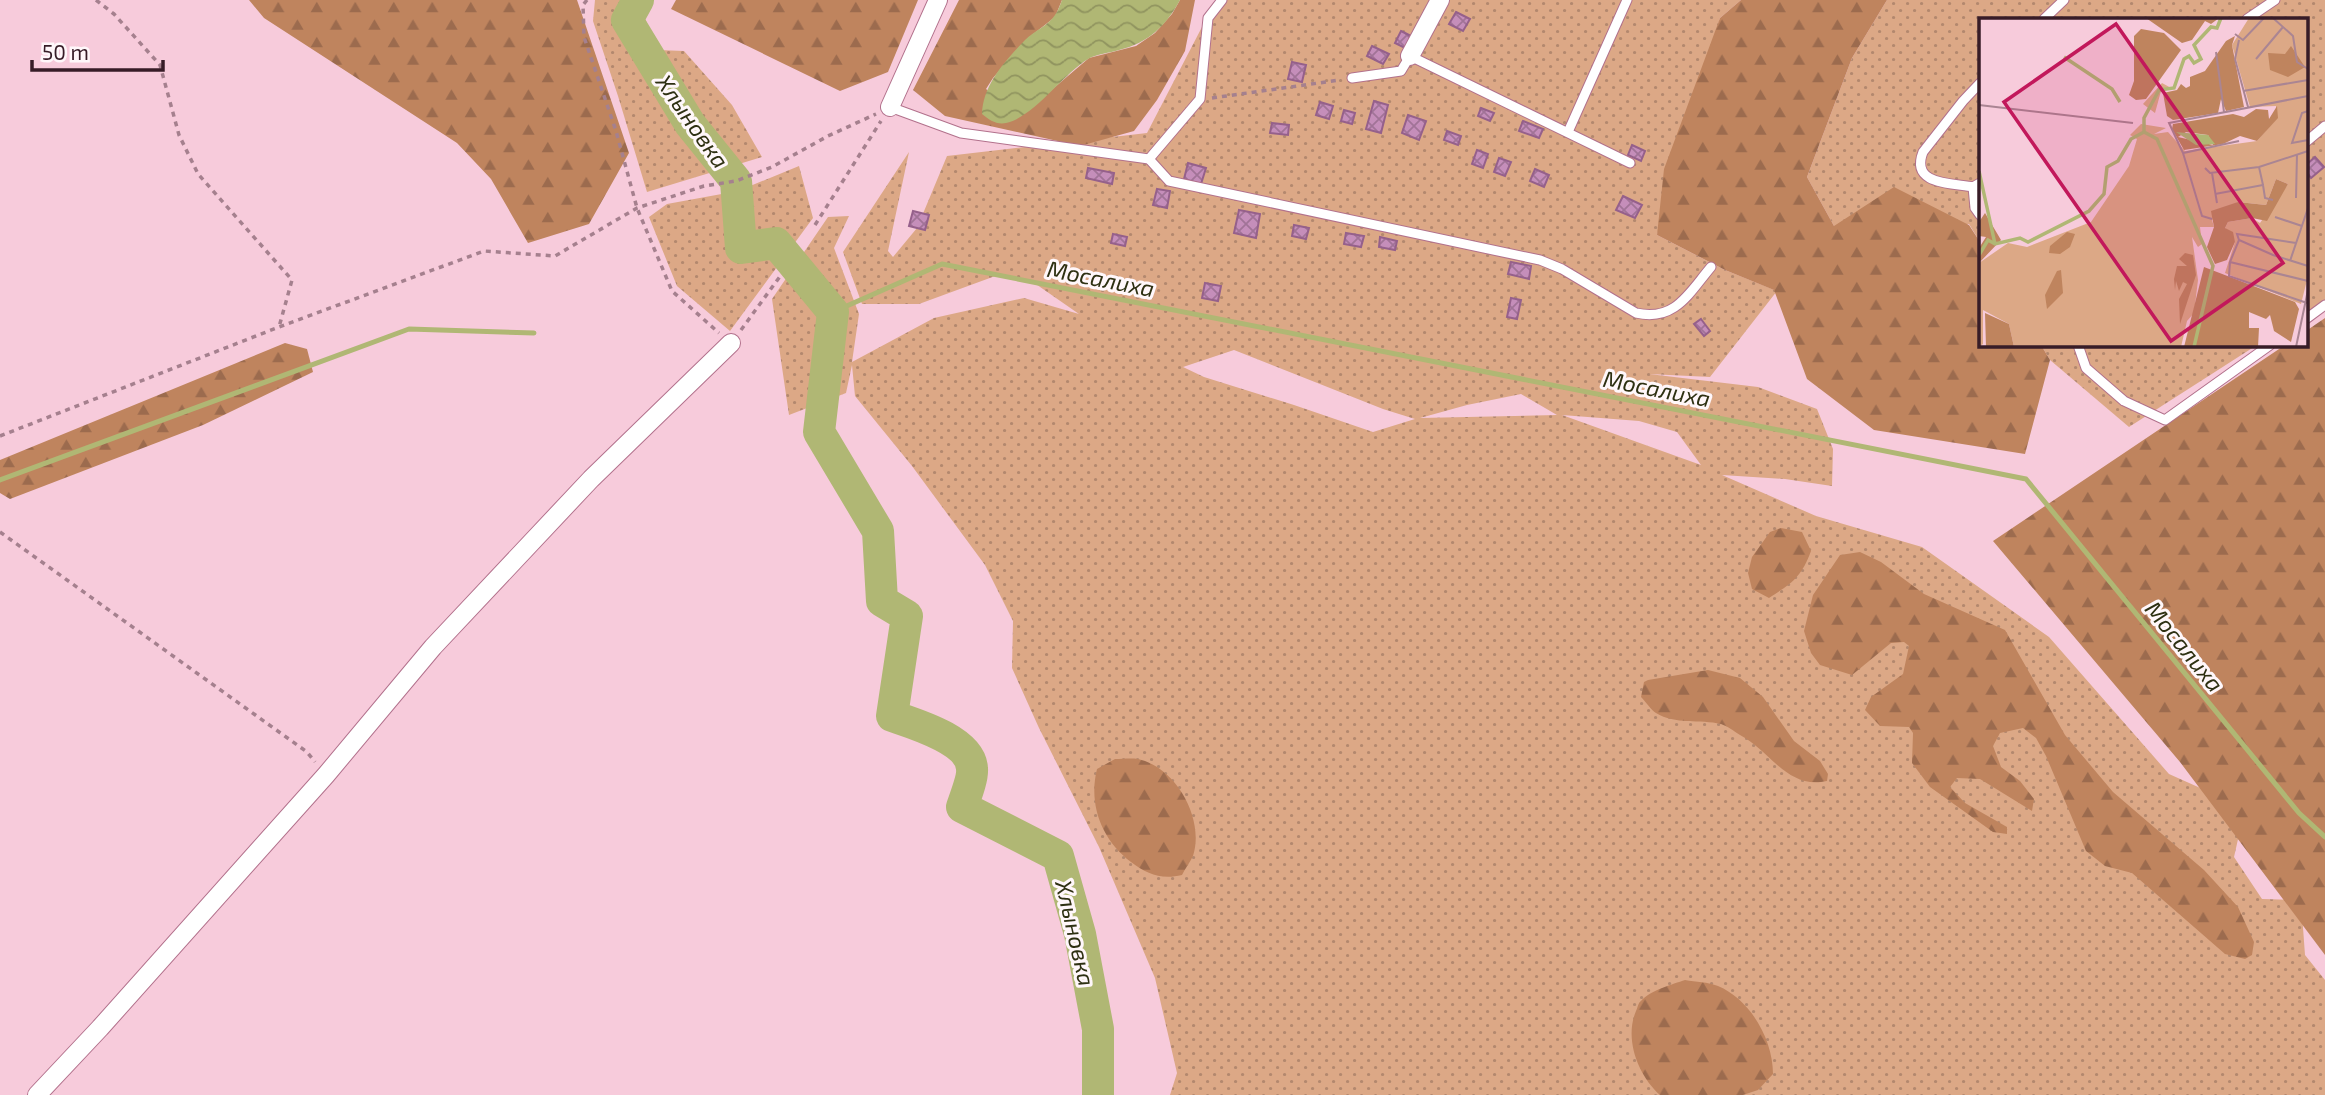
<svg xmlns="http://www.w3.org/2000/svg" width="2325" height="1095" viewBox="0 0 2325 1095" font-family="'Exo 2',sans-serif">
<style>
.grass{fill:url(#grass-dots);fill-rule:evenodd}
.forest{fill:url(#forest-firs)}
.water{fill:url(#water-waves)}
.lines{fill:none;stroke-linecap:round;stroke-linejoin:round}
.stream{stroke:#b0b774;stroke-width:5}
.river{stroke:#b0b774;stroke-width:32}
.building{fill:url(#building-cross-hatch);stroke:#95608b;stroke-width:2}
.lane-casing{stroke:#b2718c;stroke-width:11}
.street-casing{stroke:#b2718c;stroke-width:20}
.path{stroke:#a5808e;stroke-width:3.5;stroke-dasharray:5 5;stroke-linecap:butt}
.lane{stroke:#fff;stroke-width:9}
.street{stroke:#fff;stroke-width:18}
.labels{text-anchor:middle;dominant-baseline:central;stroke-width:6;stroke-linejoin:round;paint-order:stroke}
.water-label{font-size:23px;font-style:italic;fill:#2e3012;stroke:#fff7fa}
.inset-river{fill:none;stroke:#b0b774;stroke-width:3.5}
.inset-road{fill:none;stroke:#aa8593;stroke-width:2}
.view{fill:#c2185b;fill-opacity:0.15;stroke:#c2185b;stroke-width:3.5}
.inset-edge{fill:none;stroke:#371c27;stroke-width:3.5}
</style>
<defs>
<pattern id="grass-dots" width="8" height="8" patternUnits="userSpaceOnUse" patternTransform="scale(1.75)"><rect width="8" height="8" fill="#dca886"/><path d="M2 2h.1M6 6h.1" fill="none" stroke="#b3886e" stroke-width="1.8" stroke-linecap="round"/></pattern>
<pattern id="forest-firs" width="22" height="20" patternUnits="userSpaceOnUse" patternTransform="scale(1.75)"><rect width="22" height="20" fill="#bf845e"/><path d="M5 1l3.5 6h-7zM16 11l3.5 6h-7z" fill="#9c6b4e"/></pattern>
<pattern id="water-waves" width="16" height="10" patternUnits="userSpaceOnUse" patternTransform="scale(1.75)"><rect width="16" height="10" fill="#b0b774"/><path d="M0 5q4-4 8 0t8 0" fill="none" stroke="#90945f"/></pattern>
<pattern id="building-cross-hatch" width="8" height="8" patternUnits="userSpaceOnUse" patternTransform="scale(1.75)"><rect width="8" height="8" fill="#c58eba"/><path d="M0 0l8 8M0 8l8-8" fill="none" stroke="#a17397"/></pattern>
</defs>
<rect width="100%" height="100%" fill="#f7cbdb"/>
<g class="grass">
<polygon points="595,0 653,0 644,16 658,50 684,51 732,105 762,157 647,192 618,96 593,21"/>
<path d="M1216,0H1741L1720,18L1657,235L1725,270L1777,291L1710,377L1649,374L1758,387L1817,409L1833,449L1832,486L1785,479L1722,475L1816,516L1922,547L2049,637L2169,774L2216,795L2243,817L2234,857L2262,899L2301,900L2305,955L2325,980V1095H1170L1177,1073L1155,978L1099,847L1039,728L1012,668L1013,621L985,565L912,466L855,396L852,365L846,393L789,415L772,299L828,217L849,216L834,248L859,314L852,362L934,318L1024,298L1079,314L1030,280L998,275L919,304H862L843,252L909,152L888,251L893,257L917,228L947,156L1147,133ZM1234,350L1383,409L1415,419L1373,432L1294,405L1204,377L1183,367ZM1521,394L1557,415L1420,418L1467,405ZM1562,415L1639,421L1677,432L1701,465Z"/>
<polygon points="1887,0 2325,0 2325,301 2306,314 2306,19 1980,19 1980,242 1969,224 1834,226 1807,177 1852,58"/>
<polygon points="799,166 813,218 730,331 677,286 649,217 667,204 738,191"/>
<polygon points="2041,345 2257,345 2129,427 2050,360"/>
</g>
<g class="forest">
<polygon points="249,0 577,0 629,153 589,224 528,243 491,179 457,143 264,18"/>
<polygon points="676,0 918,0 888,72 840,91 671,9"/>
<polygon points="959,0 1062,0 1055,17 1027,39 993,78 986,89 1021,116 1089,58 1136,46 1155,33 1172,14 1180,0 1195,0 1185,51 1157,100 1134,131 1080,146 945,116 913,90"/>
<polygon points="1741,0 1887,0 1852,58 1807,177 1834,226 1894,187 1969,225 1980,242 1980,345 2041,345 2050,360 2025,454 1874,430 1807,379 1774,290 1725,270 1657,235 1664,169 1720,18"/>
<polygon points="2325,318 2325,955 2180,762 1993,541 2285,345 2306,345 2306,331"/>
<polygon points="285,343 307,349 313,372 203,425 10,499 0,493 0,460"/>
<path d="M1781,528L1802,532L1811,551C1801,578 1792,583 1769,598L1752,589L1748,573L1752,557L1770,532Z"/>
<polygon points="1860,552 1881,562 1924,594 2005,630 2065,735 2113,792 2204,870 2238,907 2254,942 2252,955 2245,959 2225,954 2132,873 2105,866 2086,851 2046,756 2036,738 2023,728 2000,733 1993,746 2001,767 2020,781 2034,799 2032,811 1980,779 1957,778 1950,787 1965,803 2007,827 2007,834 1993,832 1930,787 1912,763 1913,733 1909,727 1880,726 1865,710 1871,697 1903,674 1909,646 1904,642 1891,643 1852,675 1820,665 1811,653 1804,631 1813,595 1840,555"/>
<path d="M1708,670L1740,678L1763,697L1794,741L1820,761L1828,774L1827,781C1787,790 1771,751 1740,735C1734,731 1727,726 1721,724C1700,719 1675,725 1656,713C1651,710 1646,702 1641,697L1644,682L1648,680Z"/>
<path d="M1115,759C1122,759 1131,758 1138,759C1176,767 1205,819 1193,856C1190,862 1185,869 1182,875C1161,880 1147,874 1131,862C1102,840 1088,805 1097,769Z"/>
<path d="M1685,980C1696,982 1708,982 1718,986C1751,1000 1773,1040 1773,1074L1758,1090L1743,1095H1660C1638,1075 1624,1039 1636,1011C1638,1007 1638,1003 1641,1001C1649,991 1673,984 1685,980Z"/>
</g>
<path class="water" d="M1062,0H1180C1166,26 1148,43 1119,50C1110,53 1096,54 1088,59C1063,74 1034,117 1006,123C997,125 989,120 982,114C983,84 1005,61 1025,40C1034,31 1049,25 1055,15C1058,11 1060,5 1062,0Z"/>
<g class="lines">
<g class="stream">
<polyline points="833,312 942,264 2026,479 2299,813 2325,837"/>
<polyline points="0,480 409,329 534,333"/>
</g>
<path class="river" d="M638,0L627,20L690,124L736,181L741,248L776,243L833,312L819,432L878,531L882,601L907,616L892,716C915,724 971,740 972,769C973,778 965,798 962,807L1058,856L1080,934L1098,1029V1095"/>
</g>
<g class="building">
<polygon points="1456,12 1470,19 1463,31 1449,24"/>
<polygon points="1401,31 1415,38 1409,50 1395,43"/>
<polygon points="1372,46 1389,54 1383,64 1367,56"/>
<polygon points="1292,62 1306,65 1302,82 1288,79"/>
<polygon points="1374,101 1388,105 1381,133 1366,129"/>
<polygon points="1320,102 1333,106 1329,119 1316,115"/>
<polygon points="1481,108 1494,113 1490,121 1478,116"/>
<polygon points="1344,110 1355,113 1352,124 1341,121"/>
<polygon points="1408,115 1426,121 1419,140 1402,133"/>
<polygon points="1523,121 1543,129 1539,138 1519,131"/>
<polygon points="1272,123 1289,125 1288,135 1270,133"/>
<polygon points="1447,131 1461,136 1458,145 1444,140"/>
<polygon points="1632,145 1645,151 1641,161 1628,155"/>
<polygon points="1477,150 1488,154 1483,168 1472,164"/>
<polygon points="2315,157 2324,167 2311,178 2306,171 2306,165"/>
<polygon points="1499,158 1511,162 1505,176 1494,172"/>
<polygon points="1188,163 1206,168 1201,184 1184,179"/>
<polygon points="1088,168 1114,173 1112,184 1086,178"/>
<polygon points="1535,169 1549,175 1544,187 1530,181"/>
<polygon points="1157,189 1170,191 1167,208 1153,205"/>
<polygon points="1623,196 1642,205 1635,218 1616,210"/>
<polygon points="1239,210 1260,214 1256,238 1234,233"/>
<polygon points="913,211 929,215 925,230 909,226"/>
<polygon points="1294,225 1309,228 1306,239 1292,236"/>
<polygon points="1346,233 1364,236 1361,247 1344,244"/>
<polygon points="1113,234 1127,237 1125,246 1111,243"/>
<polygon points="1380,237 1397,241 1395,250 1379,247"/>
<polygon points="1511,262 1531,266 1529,279 1508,274"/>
<polygon points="1205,283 1221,286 1218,301 1202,298"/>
<polygon points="1511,298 1521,300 1517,319 1507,317"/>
<polygon points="1701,319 1710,331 1704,336 1694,324"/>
</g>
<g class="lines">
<defs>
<g id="lane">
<polyline points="2044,19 2064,0"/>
<polyline points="2247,19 2275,0"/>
<polyline points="1352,78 1401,71 1410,56 1630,163"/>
<path d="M1980,83L1963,101L1923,152C1910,185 1951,183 1973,187L1980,183"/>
<polyline points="890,107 961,133 1149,159 1200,99 1208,18 1222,0"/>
<polyline points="1568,132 1627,0"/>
<polyline points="2306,142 2325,126"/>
<path d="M1149,159L1169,181L1540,260L1562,269L1636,313C1675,322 1689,293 1711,267"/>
<polyline points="1973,187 1975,208 1980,215"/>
<polyline points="2306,319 2325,305"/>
<polyline points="2078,345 2086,368 2124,401 2165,420 2270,345"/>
</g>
<g id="street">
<polyline points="1410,56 1440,0"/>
<polyline points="890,107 938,0"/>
<polyline points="37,1095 100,1028 326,775 433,647 591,479 731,343"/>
</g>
</defs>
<use href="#lane" class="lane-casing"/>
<use href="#street" class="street-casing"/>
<g class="path">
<polyline points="96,0 114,14 160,65 179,135 198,174 292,280 279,327"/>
<polyline points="587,0 583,5 584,37 616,131 637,208 672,291 719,333"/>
<polyline points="1212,98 1340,80"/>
<polyline points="815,225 881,121"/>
<polyline points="741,330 781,275"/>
<polyline points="0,436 279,327 484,251 555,256 637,208 704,186 736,181 772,167 828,136 876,114"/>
<polyline points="0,532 307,752 315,762"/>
</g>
<use href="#lane" class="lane"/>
<use href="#street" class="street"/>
</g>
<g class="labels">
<g class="water-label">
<text transform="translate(693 121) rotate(55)">Хлыновка</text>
<text transform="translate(1101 278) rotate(11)">Мосалиха</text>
<text transform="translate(1657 388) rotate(11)">Мосалиха</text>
<text transform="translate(2185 646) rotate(51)">Мосалиха</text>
<text transform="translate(1076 933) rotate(77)">Хлыновка</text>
</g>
</g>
<g transform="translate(1979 18)">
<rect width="329" height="329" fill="#f7cbdb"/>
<path d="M270,0H329V258L322,286L246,255L256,224L246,210L249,204L273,200L281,205L309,166L297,161L287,187L259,184L233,202L235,209H221L223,226L219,229L213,219L219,262L215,295L208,303L202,329H35L30,306L4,292V326L0,329V245L29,225L48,229L112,204L150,148L158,121L151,117L162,106L187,110L175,116L189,114L206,133L278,123L298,100L297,88L271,89L253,27ZM183,65L194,71L182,73L176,95L164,86Z" fill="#dca886"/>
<path d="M167,0H240L232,6L226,3L213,22L203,25ZM162,11L185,15L202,32L167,81L157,82L150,77L155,63V18ZM256,18L253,27L265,89L247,93L242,81L239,95L194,102L188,98L184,75L198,72L202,66L207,70L211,68V59L226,53L247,23ZM312,28L326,49L309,59L291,52L289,35L306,36ZM298,88L299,100L278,123L261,118L244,126L205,132L193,111L194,106L254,96L265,99L277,91L289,92L290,101ZM207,114L229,117L234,127L199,119ZM297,161L309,166L288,203L273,200L249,204L246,210L254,214L256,224L248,242L236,246L228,229L235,209L232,193L259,184L287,187ZM6,195L22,222L0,245V230L7,219L0,218V204ZM88,214L96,216L91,229L81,236L70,235L71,228ZM206,235L214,237L217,257L201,306L200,281L208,266L204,264L200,273L197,263L196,272L195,261L198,248H208L200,241ZM225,249L316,284L320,291L312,324L295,313L291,297L287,301L270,294V310H280L279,329H205ZM82,252L84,275L68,291L66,277L78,253ZM6,295L30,306L35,329H7Z" fill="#bf845e" fill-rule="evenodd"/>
<path d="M197,114L229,117L236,126L217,127Z" fill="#b0b774"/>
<path class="inset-river" d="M85,39L133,71L141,84M165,114L178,121L234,248L215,329M0,153L16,226M0,237L9,222L16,226L41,220L49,224L110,193L125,176L128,149L139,143L152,121L165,114V100L180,72L195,70L205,41L210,38L215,45L222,41L215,27L232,9L238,10L242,0"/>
<path class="inset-road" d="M294,0L314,18L318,44L329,51M256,16L264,22L285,0M260,22L256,41L269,89M237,34L245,94M277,41L304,9M264,73L329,62M0,87L154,105M329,93L323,95L313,125L329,122M260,123L204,135L190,105L329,78M204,135L223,198L233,201M226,150L231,155L280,149L329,133M233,155L238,185M284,167L286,180L294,182M236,176L284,167L280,149M317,180L318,136M296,199L323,208M260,222L251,244L329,263M317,225L258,216L260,222L294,237L329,248M311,243L329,190M251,244L250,258L328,285M317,329L329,272"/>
<path class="view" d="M137,6L304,245L192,323L25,84Z"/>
<rect width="329" height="329" class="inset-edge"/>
</g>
<path d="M32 60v10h131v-10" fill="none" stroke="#371c27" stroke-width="3.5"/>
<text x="42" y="60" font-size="21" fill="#371c27" stroke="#fff7fa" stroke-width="5" paint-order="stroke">50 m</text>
</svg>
